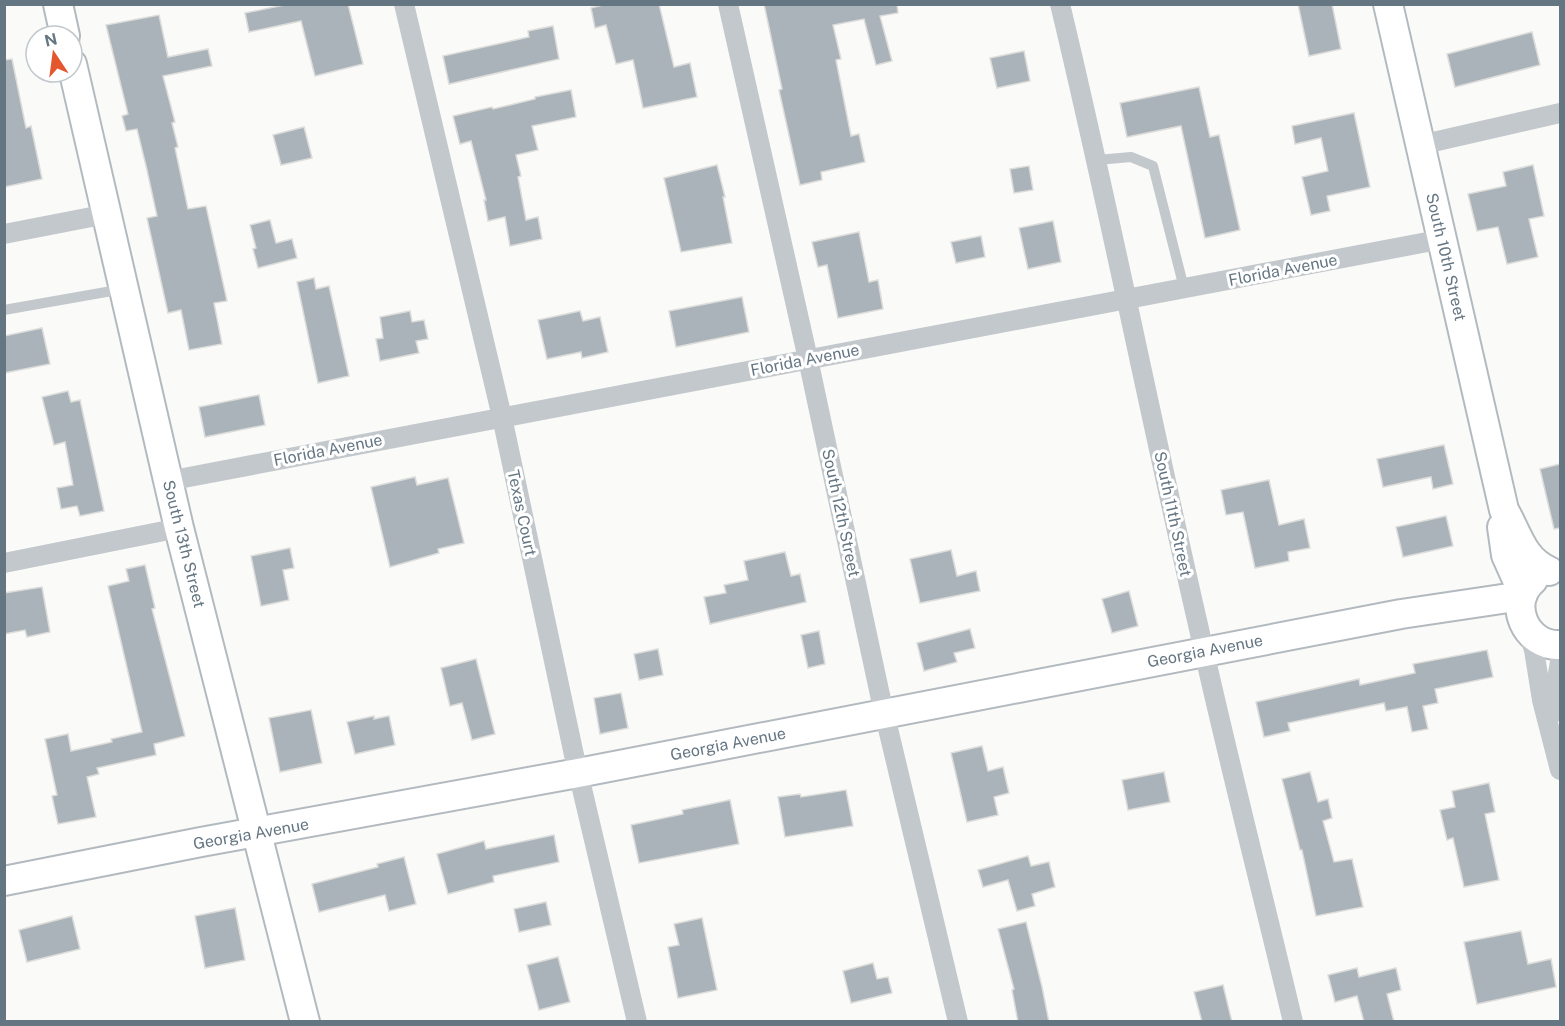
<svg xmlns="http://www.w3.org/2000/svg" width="1565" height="1026" viewBox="0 0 1565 1026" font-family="'Public Sans',sans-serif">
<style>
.building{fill:#aab3b9;stroke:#dcdcda;stroke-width:1.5}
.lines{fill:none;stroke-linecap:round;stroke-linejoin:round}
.secondary-casing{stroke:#b3babf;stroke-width:32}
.lane{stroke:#c3c8cc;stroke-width:10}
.street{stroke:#c3c8cc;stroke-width:20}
.secondary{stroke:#fff;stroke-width:28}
.labels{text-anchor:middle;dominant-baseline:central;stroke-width:6;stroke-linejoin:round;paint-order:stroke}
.street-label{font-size:16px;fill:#657683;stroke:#fff}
</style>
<rect width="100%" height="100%" fill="#fafaf8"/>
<g class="building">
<polygon points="289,4 348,4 363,64 315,76 301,21 249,32 245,13"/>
<polygon points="607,4 659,4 674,67 690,63 697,97 643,108 633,60 616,64 606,25 595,28 591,8"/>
<polygon points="764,4 897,4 898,13 880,16 892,61 876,65 864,19 833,25 841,59 836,60 851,136 859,134 865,162 821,172 822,180 800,185 779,90 782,89"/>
<polygon points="1298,4 1332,4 1341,49 1309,56"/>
<polygon points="159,15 168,57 208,49 212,66 163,76 175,122 172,123 178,147 175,148 188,209 206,206 227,301 214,303 222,344 189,350 181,310 168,313 147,218 157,216 147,170 137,129 126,131 122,116 128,114 106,25"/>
<polygon points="553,26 559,59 449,84 443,56 529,37 528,31"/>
<polygon points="1532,32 1540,65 1455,87 1447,54"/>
<polygon points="1024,51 1030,81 997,88 990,58"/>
<polygon points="12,59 26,128 31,126 42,179 4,187 4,60"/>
<polygon points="1199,87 1210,137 1219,135 1240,230 1205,238 1181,126 1127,137 1120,103"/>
<polygon points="571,90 576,117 532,126 538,150 516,155 521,176 518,177 526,220 538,217 542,239 510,246 505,217 488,221 484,200 486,200 471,141 460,144 453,116 492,107 493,109 535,99 535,97"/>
<polygon points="1354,113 1370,187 1327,196 1330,211 1311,215 1302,177 1328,171 1321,138 1295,144 1292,126"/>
<polygon points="304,127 312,158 281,165 273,135"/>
<polygon points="717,165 725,197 723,197 732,243 681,252 664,178"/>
<polygon points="1533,165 1544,216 1529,219 1538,257 1507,264 1498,227 1477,231 1468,194 1506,186 1503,172"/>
<polygon points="1029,166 1033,190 1014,193 1010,169"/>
<polygon points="270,220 276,243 292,239 297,258 258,268 253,249 256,248 250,225"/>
<polygon points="1053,221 1061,262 1028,269 1019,228"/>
<polygon points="859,232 869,282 878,280 883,309 838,318 827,265 818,267 812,242"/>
<polygon points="981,236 985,257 956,263 951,242"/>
<polygon points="314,278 316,289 329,286 349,376 318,383 297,282"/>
<polygon points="742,297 749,332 676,347 669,311"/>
<polygon points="410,311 412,322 424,320 428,339 416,341 419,353 380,361 376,339 383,338 380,317"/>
<polygon points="580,311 583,321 600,317 608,352 582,358 581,352 547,359 538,320"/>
<polygon points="42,328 50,364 4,373 4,336"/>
<polygon points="68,391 71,402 80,400 104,511 80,516 77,506 61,509 57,488 73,485 65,442 54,445 42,397"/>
<polygon points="259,395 265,425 205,437 199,407"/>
<polygon points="1444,445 1453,484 1433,489 1431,477 1383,487 1377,459"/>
<polygon points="1560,464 1560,528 1554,529 1540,469"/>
<polygon points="415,477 417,485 448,478 464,543 438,549 439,553 390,567 371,487"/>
<polygon points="1269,480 1279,525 1304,519 1310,548 1288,552 1289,561 1255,568 1243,512 1226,515 1221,490"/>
<polygon points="1446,516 1453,546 1403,557 1396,527"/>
<polygon points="290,548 294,568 283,570 289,600 261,606 251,556"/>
<polygon points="951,550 957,576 976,571 980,591 920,603 910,559"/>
<polygon points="785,552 791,576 800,574 806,602 710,624 704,597 726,593 724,585 748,580 744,561"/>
<polygon points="145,565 155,608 152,609 185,736 154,744 156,755 97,768 99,774 87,777 96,817 58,824 52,796 57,795 45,739 68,734 71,751 112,742 111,739 142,732 108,586 129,581 126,569"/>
<polygon points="42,587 50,632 27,637 25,630 4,634 4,593"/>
<polygon points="1129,591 1138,626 1112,633 1102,599"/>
<polygon points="970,629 975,648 954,653 957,662 924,671 917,643"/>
<polygon points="819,631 825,664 808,668 801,635"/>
<polygon points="658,649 663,675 639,680 634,654"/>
<polygon points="1487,650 1493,677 1435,689 1438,703 1423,706 1428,729 1412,732 1407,707 1386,711 1384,703 1288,723 1290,731 1264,737 1256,702 1359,679 1360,685 1415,673 1413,664"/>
<polygon points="476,659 495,734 472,740 462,703 450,706 441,668"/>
<polygon points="621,693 628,728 600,734 594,698"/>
<polygon points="311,710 322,763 280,772 269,718"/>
<polygon points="374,716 374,719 389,716 395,745 355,754 347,722"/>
<polygon points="982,746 988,771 1003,767 1009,793 994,797 998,815 967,822 951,753"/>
<polygon points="1164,772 1170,802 1128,810 1122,780"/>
<polygon points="1310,772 1318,802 1328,799 1332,818 1323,821 1334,862 1352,859 1363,907 1316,916 1302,850 1300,850 1282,779"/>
<polygon points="1489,783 1495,812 1485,814 1499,880 1464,887 1453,838 1447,840 1440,810 1455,807 1452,791"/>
<polygon points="846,790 853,826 785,837 778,797 800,794 801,797"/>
<polygon points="730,800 739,844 639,863 631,825 683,814 682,810"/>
<polygon points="554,835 559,862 493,876 494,882 448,894 437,854 484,841 486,849"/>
<polygon points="1028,856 1031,866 1049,862 1055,887 1032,894 1035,906 1017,911 1008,880 983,887 978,870"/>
<polygon points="404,857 416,904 389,911 385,895 319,912 312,884 378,867 377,864"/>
<polygon points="546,902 551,925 519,932 514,909"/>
<polygon points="235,908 245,960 205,968 195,916"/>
<polygon points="72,916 80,949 27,962 19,930"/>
<polygon points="702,918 717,990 678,998 668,947 679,945 674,924"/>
<polygon points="1026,922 1042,987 1049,1022 1018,1022 1012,990 1014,989 998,929"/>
<polygon points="1521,931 1528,964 1551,959 1556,987 1477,1004 1464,942"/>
<polygon points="558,957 570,1002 539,1010 527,965"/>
<polygon points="873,963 877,979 888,977 892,993 851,1003 843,971"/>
<polygon points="1357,968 1359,977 1396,968 1401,990 1387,994 1394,1022 1364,1022 1357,996 1335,1002 1328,975"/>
<polygon points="1223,985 1232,1022 1202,1022 1194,992"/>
</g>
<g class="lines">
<defs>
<g id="secondary">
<polyline points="58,4 65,36"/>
<path d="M1388,4L1504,510C1518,534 1522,559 1549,571"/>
<polyline points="72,64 179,528 305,1022"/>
<polyline points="1502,527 1506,555 1523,593"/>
<path d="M1533,580C1506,603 1526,647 1560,645"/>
<polyline points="4,881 201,842 578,773 1401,614 1522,596"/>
</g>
</defs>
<use href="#secondary" class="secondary-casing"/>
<g class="lane">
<polyline points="1097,160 1131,157 1153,166 1184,288"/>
<polyline points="4,310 123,289"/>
</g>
<g class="street">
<polyline points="404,4 502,417 574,755 637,1022"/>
<polyline points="728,4 808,359 880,695 958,1022"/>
<path d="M1060,4C1110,212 1151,421 1199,629C1228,760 1262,891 1293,1022"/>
<polyline points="1420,145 1560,113"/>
<polyline points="4,234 107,214"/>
<polyline points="168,481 1443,239"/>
<polyline points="4,563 179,528"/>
<polyline points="1528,632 1534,650 1542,700 1560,770"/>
<polyline points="1551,715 1560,662"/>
</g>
<use href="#secondary" class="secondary"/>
</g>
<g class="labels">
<g class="street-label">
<text transform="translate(1446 257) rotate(77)">South 10th Street</text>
<text transform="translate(1283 270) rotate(-11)">Florida Avenue</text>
<text transform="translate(805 360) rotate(-11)">Florida Avenue</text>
<text transform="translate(328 450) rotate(-11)">Florida Avenue</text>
<text transform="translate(522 513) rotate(78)">Texas Court</text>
<text transform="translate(841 513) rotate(78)">South 12th Street</text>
<text transform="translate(1173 514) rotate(78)">South 11th Street</text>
<text transform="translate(184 544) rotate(76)">South 13th Street</text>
<text transform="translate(1205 651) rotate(-11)">Georgia Avenue</text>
<text transform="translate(728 744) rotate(-11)">Georgia Avenue</text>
<text transform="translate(251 834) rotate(-10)">Georgia Avenue</text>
</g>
</g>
<rect width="1565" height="1026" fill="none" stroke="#657683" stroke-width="12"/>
<g transform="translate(54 54) rotate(347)"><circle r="28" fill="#ffffff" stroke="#c1c8cd" stroke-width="1.5"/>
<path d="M0-4.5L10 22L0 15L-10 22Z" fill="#e4572e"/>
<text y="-9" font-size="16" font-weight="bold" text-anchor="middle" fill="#657683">N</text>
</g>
</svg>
